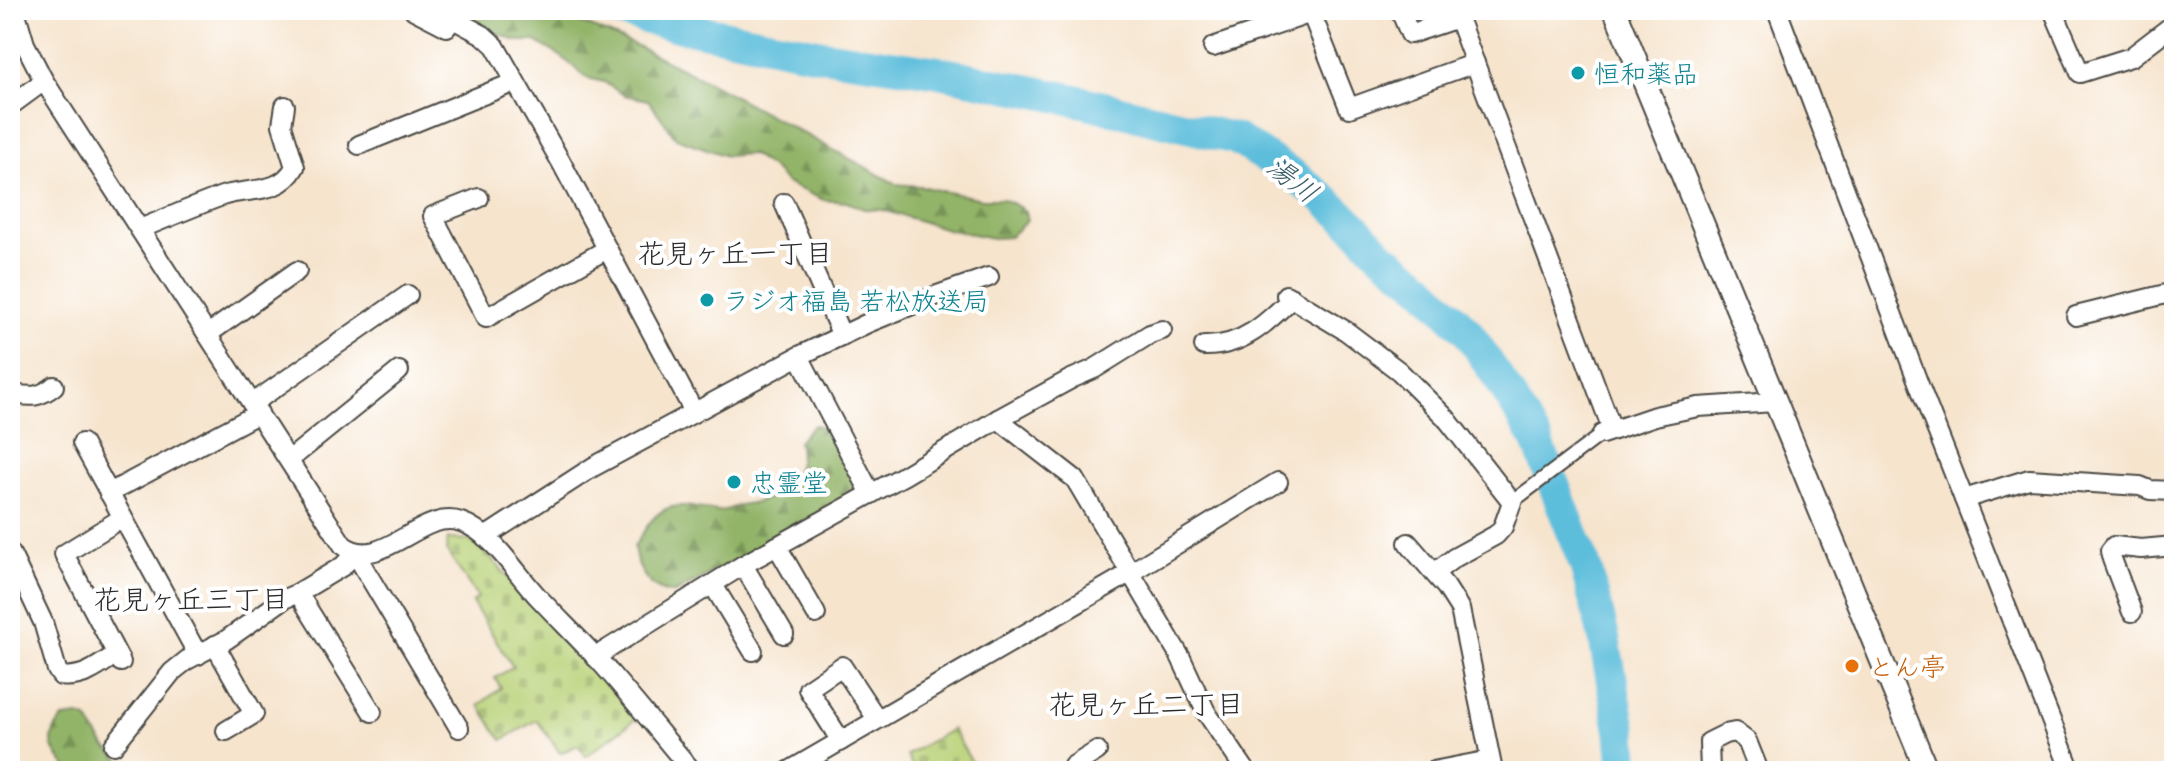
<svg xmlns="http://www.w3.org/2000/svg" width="2184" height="781" viewBox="0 0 2184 781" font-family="'Patrick Hand','Klee One',sans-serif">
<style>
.forest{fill:url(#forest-firs);stroke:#5e704a;stroke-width:2}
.cemetery{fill:url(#cemetery-stones);stroke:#727e52;stroke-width:2}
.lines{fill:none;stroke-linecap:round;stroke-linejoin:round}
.river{stroke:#5dbedc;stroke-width:32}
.pedestrian-casing{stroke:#494743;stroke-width:16}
.minor-casing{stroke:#494743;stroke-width:22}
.tertiary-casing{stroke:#494743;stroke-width:26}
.pedestrian{stroke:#fff;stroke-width:12}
.minor{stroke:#fff;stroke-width:18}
.tertiary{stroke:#fff;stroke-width:22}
.culture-dot{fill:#0f9aa8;stroke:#fff;stroke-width:3}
.food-dot{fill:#e8710a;stroke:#fff;stroke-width:3}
.labels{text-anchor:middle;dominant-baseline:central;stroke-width:8;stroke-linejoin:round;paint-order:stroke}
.culture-label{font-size:26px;fill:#0d838f;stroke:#fff;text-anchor:start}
.food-label{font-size:26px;fill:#c56008;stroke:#fff;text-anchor:start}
.water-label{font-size:28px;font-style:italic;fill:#3c5e69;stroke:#fff}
.neighbourhood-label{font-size:28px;fill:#2b2b2b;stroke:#fff}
</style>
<defs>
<pattern id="forest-firs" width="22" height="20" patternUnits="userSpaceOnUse" patternTransform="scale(2)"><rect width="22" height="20" fill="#92b468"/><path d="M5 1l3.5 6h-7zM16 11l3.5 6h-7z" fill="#779356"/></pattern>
<pattern id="cemetery-stones" width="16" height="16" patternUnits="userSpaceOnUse" patternTransform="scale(2)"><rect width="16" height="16" fill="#b9d278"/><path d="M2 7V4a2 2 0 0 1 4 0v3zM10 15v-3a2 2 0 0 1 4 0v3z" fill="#9fb468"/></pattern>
</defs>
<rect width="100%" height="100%" fill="#fff"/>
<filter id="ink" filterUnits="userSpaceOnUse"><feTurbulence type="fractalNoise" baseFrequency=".0125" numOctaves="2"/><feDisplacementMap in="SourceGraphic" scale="16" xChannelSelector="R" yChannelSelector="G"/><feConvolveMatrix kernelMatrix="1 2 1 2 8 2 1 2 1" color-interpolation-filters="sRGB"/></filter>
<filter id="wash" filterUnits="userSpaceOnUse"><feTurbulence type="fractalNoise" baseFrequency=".006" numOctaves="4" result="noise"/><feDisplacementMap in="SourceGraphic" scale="32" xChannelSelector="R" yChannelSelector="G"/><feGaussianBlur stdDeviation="1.8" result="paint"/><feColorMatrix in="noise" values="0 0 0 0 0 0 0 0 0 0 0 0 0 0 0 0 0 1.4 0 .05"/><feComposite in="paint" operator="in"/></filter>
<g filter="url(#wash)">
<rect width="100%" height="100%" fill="#f6e4cd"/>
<g class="forest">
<polygon points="459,10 530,10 581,23 635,45 701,78 896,184 919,186 982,199 1002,199 1012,203 1025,211 1027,221 1009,237 993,238 947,229 883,210 864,209 847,202 824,200 786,183 773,169 751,154 726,156 676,138 648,100 624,95 604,82 587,78 562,57 535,41 516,41 500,34"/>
<path d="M816,425C829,429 855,468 855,483C854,488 852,491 849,495L781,535L675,593C650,593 637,570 634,547C643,533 651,516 666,509C685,501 703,512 722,511C729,510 733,507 740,505C746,503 752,504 758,502C785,494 806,469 798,442L811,427Z"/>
<path d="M79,716L87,719L104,745L132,771H70C54,752 42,739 64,718Z"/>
</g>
<g class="cemetery">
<polygon points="448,539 469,540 490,557 637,718 586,756 578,745 560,753 537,720 502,740 479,705 501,688 495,678 513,667 472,602 478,598 446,550"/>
<polygon points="952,729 977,771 914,771 907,755"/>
</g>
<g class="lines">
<polyline class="river" points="615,10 663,23 822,55 939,72 1079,101 1236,139 1291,173 1321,196 1353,225 1383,256 1422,286 1467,331 1501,382 1537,441 1586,568 1603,633 1621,730 1625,771"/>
</g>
</g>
<g filter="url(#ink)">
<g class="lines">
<defs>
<polyline id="pedestrian" points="1512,502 1602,434"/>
<g id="minor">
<path d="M15,10L25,44L44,81L343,545C381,574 421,508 461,522C492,532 517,575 539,598C557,617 576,636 594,655C628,692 659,732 692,771"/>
<polyline points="414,10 447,27"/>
<polyline points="436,10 483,35 495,46 561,162 694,412"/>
<polyline points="1310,10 1349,108 1475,63"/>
<polyline points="1400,10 1410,34 1458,18"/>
<polyline points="1455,10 1612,429"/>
<polyline points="1777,10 1921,390 2071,771"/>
<polyline points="2053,10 2080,73 2131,57 2174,24"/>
<polyline points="1213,47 1320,10"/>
<polyline points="10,106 44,81"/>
<polyline points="359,145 515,82"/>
<polyline points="479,198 433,216 486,318 607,249"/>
<polyline points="784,203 842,336"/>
<path d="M140,229C167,218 195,206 222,196C248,187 279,196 295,167L282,125L285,106"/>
<polyline points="1286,295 1346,331 1399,371 1446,418 1512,502 1503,527 1496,535 1454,558 1434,573"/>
<polyline points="2076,316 2174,292"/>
<polyline points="208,334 297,271"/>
<path d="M1204,346C1242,347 1267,323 1292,298"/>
<polyline points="799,356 871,494"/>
<path d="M10,394C30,396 38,399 54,386"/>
<polyline points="253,403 408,295"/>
<polyline points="998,419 1075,479 1181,658 1206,712 1246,771"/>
<polyline points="1602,434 1655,416 1698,407 1775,402"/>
<polyline points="82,443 198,655"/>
<polyline points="289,460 399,371"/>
<polyline points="109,493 259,413"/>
<polyline points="1964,499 2029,479 2140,486 2150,490 2174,491"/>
<polyline points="485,537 593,467 799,356 868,323 932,297 989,277"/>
<polyline points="1408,543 1446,587 1460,609 1493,771"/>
<polyline points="777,546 816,614"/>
<path d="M10,552L43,622L57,670L61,676C83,679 99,666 116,654"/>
<polyline points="743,565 784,634"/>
<polyline points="713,585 753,651"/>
<polyline points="298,593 372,712"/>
<polyline points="2132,612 2112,559 2110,551 2114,546 2141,549 2174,546"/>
<polyline points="215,645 254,714 226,731"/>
<polyline points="595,657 743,565 903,476 998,419 1071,379 1094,369 1150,334 1162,330"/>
<polyline points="121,662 64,554 122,518"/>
<polyline points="841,741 808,689 842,666 877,719"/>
<polyline points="114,745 172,672 187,660 226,640 284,599 298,593 343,566 355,553 459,728"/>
<polyline points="789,771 1130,573 1278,482"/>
<polyline points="1073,771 1073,766 1097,751"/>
<polyline points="1433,771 1490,760"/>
<polyline points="1710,771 1709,742 1725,734 1735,732 1747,741 1759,771"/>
</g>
<polyline id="tertiary" points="1615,10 1927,771"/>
</defs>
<use href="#pedestrian" class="pedestrian-casing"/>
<use href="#minor" class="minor-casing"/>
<use href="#tertiary" class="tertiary-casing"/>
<use href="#pedestrian" class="pedestrian"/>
<use href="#minor" class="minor"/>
<use href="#tertiary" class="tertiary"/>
</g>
</g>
<g class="culture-dot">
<circle cx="1578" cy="73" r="8"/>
<circle cx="707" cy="300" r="8"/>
<circle cx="734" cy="482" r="8"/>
</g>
<circle class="food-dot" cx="1852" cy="666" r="8"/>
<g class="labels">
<g class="culture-label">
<text x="1594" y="73">恒和薬品</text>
<text x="723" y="300">ラジオ福島 若松放送局</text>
<text x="750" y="482">忠霊堂</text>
</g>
<g class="food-label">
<text x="1868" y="666">とん亭</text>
</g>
<g class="water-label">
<text transform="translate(1293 179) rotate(38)">湯川</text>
</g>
<g class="neighbourhood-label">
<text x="735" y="253">花見ヶ丘一丁目</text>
<text x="191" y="599">花見ヶ丘三丁目</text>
<text x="1146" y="704">花見ヶ丘二丁目</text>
</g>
</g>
<rect width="2184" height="781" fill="none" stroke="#fff" stroke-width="40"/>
</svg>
